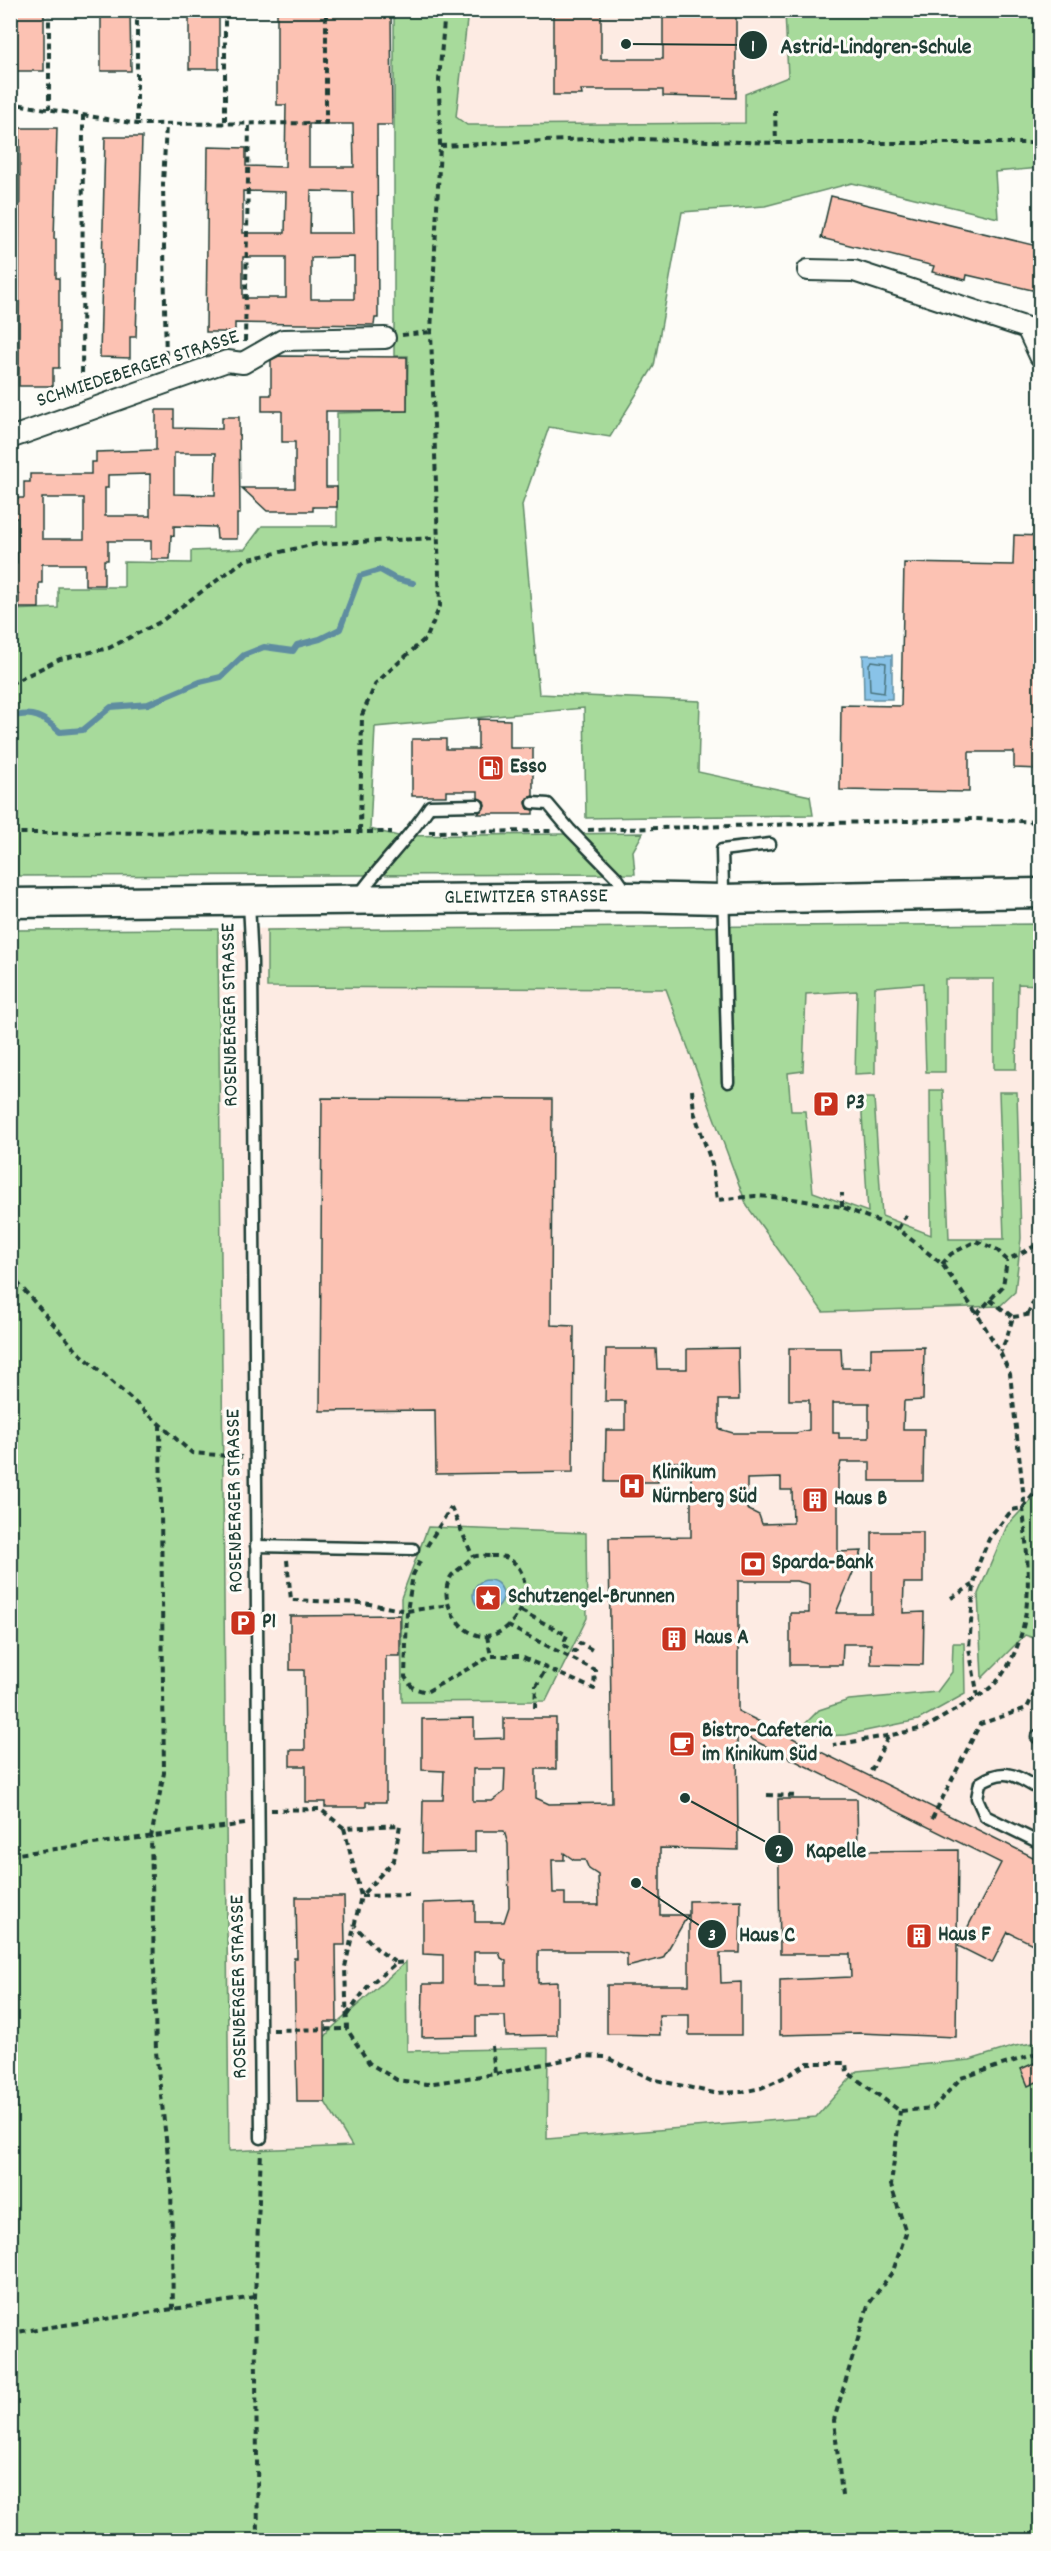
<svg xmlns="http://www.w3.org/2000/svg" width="1051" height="2551" viewBox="0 0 1051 2551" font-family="Dekko,sans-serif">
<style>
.built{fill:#fdebe3}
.green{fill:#a7da9b;stroke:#638c68;stroke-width:1.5}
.water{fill:#89c3e8;stroke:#5f8da0;stroke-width:1.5}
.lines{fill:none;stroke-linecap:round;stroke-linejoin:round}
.shore{stroke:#49737c;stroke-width:1.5}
.stream{stroke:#5f8da0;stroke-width:6}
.building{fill:#fcc2b3;stroke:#1f3d34;stroke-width:1.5;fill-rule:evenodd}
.service-casing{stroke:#1f3d34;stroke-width:15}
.minor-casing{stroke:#1f3d34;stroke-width:24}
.secondary-casing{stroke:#1f3d34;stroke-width:33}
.path{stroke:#1f3d34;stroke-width:4;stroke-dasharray:6 4.5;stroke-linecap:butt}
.service{stroke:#fdfcf7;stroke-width:10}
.minor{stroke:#fdfcf7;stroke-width:20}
.secondary{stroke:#fdfcf7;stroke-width:28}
.labels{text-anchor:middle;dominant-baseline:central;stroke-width:6;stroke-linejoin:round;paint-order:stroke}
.street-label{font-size:21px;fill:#1f3d34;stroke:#fdfcf7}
.poi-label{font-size:21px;font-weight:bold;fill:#1f3d34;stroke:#fdfcf7;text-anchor:start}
.leader{fill:none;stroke:#1f3d34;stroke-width:2}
.callout-dot{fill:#1f3d34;stroke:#fdfcf7;stroke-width:2}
.mark-label{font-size:18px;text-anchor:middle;font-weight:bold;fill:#fff}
.callout-label{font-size:22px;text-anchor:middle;font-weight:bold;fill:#1f3d34;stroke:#fdfcf7;stroke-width:6;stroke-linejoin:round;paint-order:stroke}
</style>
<rect width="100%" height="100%" fill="#fdfcf7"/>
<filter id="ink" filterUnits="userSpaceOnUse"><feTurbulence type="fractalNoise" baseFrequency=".0167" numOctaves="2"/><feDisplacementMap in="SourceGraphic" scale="12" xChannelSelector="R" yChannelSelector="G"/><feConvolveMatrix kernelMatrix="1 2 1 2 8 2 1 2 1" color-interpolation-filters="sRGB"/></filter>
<g filter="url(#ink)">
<g class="built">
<polygon points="468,11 785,11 788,77 746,94 746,123 467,125 456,117"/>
<polygon points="1040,924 1040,2042 1015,2046 970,2060 857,2071 816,2117 546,2139 229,2152 218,929"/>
</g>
<g class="green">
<polygon points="394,11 468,11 456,117 467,125 745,123 745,94 788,77 785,11 1040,11 1040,168 995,172 998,218 852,183 765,206 682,212 654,366 610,437 549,427 522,505 539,694 700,701 698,772 810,796 813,815 586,818 584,708 375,727 370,829 398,836 643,833 633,851 635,874 11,876 10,610 58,608 58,587 124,587 124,562 191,563 191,551 245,549 262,526 337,526 337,413 407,411 408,356 394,356"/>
<polygon points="1040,924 1040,985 1018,984 1016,1069 994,1069 994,979 945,979 945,1072 926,1072 923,983 875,987 875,1073 855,1074 857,991 806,994 803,1071 788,1073 791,1111 805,1111 813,1192 868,1212 861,1098 874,1098 882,1216 931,1235 930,1090 943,1090 949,1239 1004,1239 999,1092 1017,1092 1021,1238 1015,1292 1000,1306 823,1312 747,1206 666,989 267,987 267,930"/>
<polygon points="218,929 229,2151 352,2146 325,2102 325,2037 332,2028 406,1962 407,2051 548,2048 547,2139 816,2117 857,2071 970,2060 1015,2046 1040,2042 1040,2540 11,2540 10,930"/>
<polygon points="1040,1490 1040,1640 1025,1635 982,1678 978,1594 1007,1526"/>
<polygon points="428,1527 586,1533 587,1618 546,1701 402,1702 401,1598"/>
<polygon points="953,1643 964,1643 965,1694 918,1720 846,1735 822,1736 802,1727 819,1710 849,1700 937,1692 952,1672"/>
</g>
<g class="water">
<polygon points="863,655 892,655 892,699 864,699"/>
<circle cx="488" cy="1595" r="15"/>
</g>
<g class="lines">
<polygon class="shore" points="872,661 886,663 884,693 870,691 869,664"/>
<path class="stream" d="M10,718C31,709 45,718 60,732L83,730L111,707L148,704L200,682L221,677L244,655L264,647L293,651L297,645L320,639L340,629L360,576L380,570L396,579L413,583"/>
</g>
<g class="building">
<rect x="12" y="10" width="32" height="61"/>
<polygon points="101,10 130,10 131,71 101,71"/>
<rect x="189" y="10" width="30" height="59"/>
<path d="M277,10H391L392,125H377L378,318H375L374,325L235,323V332H206L208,147L246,148V166L285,167L286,105H277ZM309,124H353L354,167H309ZM243,191L286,192L285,233H243ZM311,191L353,192L354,233H310ZM243,257H286V298H243ZM354,257V299H311V258Z"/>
<polygon points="553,10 601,10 601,59 663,59 663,10 736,10 736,98 663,96 663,90 581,90 582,95 553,95"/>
<polygon points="20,128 57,128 54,239 56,239 56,278 59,278 59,368 53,368 53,386 19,386"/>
<polygon points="105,137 142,137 136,337 130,337 130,358 100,357"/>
<polygon points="831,196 1041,247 1041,292 967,275 966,280 932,272 934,266 821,238"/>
<polygon points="279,356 407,357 407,411 326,411 326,487 337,487 337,507 313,507 313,511 267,511 242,488 295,488 295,442 282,442 282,411 262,411 262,395 271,395 271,360"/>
<path d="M156,410H174V428L222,429V417H239L240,514H237V539H217L216,527L174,526V536L171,535L170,559H151V541H108V560H104V585H85V564H42V583H39V608H19V595H10V563H17V518H10V498H24V482H30V474H91V462H96V452L156,450ZM174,453H216L215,495L174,494ZM150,474V516H105V488H108V475ZM42,498H84V539H42Z"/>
<polygon points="1014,535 1041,536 1041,769 1014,768 1014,752 969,752 969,792 840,790 841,705 901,706 904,563 1013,565"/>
<polygon points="478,719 510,720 510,748 533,748 533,796 527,798 526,803 528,809 533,810 533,814 478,814 485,805 484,801 478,798 478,791 446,791 446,796 412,796 412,739 446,739 446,749 478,749"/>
<polygon points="322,1098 552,1099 551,1325 574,1326 573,1472 436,1474 435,1410 320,1411"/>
<path d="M924,1347L923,1400L904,1401L903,1429H924L923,1481H870V1462H841L838,1474V1552L862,1551L836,1613H872V1532H923V1583H904L903,1613L924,1612L923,1665L871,1664V1644H843L842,1665H790V1613H809V1584L796,1581H738V1711L1041,1861V1948L1008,1932L992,1963L958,1946L1001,1863L737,1732L738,1850L660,1848V1915H688L663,1958L627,1967V1954L615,1951H538V1983L557,1982V2035L506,2036L505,2016H476V2036L422,2037L423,1984H443V1955L423,1954V1903L475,1901V1922H504L509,1907L508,1844L504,1831H475V1852L422,1853L423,1800H443L444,1771L422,1770V1719L474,1718V1739L504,1738V1718H556V1769H536V1798L549,1804L612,1803L609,1538L691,1537V1475L688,1462H658V1482H605L606,1430H625V1401H605L606,1349H656L657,1369H687V1349L738,1348L739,1400H719V1429L733,1433H796L809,1430V1400H789V1348H841L842,1368H871V1348ZM833,1403H869V1438H839V1433H833ZM781,1478V1490H792L793,1523L762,1524L759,1515L747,1509V1479ZM473,1769H505L504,1792L492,1801H473ZM564,1853L574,1860H585L589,1869L598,1875L599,1905H565V1893H553L552,1860H564ZM474,1952H499L501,1958L506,1961V1985H474Z"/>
<polygon points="400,1615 400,1656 386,1656 386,1802 366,1802 366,1807 325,1807 325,1802 306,1802 306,1766 290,1766 290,1750 305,1750 304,1670 290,1670 290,1616"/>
<polygon points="778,1799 857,1799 858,1851 958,1850 956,2037 859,2033 780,2035 780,1980 851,1977 850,1954 780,1954"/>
<polygon points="296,1897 344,1897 345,1945 336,1945 337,2022 325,2022 325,2102 297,2102 294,1958 297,1958"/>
<polygon points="741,1900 740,1953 720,1953 721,1983 741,1982 741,2035 689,2035 689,2015 659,2015 660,2035 607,2034 607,1985 689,1985 689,1901"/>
<polygon points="1041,2060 1041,2080 1028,2086 1021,2069"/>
</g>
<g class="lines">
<defs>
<g id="service">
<polyline points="533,803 548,804 570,830 617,878 629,895"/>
<path d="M359,895C381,864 409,838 430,806L478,805"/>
<polyline points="249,903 252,962 261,2138"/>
<polyline points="728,1082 722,850 770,844"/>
<polyline points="256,1546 413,1549"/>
<polyline points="1037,1737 1040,1738"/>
<path d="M1040,1790C1016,1776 1006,1766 980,1783L977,1798L985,1816L1040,1843"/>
</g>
<g id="minor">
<polyline points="808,270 854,271 1027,328 1040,356"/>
<polyline points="10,438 227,361 243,363 283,340 385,338"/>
</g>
<g id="secondary">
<path id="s1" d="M10,903L630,897L722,899L1040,893"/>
</g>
</defs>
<use href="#service" class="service-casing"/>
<use href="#minor" class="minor-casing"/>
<use href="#secondary" class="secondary-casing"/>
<g class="path">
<polyline points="49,10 49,109"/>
<polyline points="137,10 137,124"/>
<polyline points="225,10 225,124"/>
<polyline points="10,103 137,124 326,123 326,10"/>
<polyline points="775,110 776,143"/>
<polyline points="440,146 609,138 776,143 1040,143"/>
<polyline points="402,335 431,332"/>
<polyline points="245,342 249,124"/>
<polyline points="166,366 163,184 166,125"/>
<polyline points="82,394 83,115"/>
<polyline points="10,684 60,659 109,648 160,622 245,560 316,544 437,538"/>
<polyline points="588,830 976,819 1040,822"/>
<polyline points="360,831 362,715 376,683 427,637 440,606 431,332 440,146 439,80 445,10"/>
<polyline points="429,832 554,831"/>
<polyline points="10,833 392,832"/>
<path d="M692,1090L694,1112L712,1164L717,1200L755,1196L787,1198L842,1207L898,1229L942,1264L977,1314L1000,1352L1010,1374L1024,1499L1023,1508C1028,1565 1037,1625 1002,1675C992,1690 974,1699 959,1708C946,1714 932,1726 919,1729C891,1736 862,1740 833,1745"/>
<polyline points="842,1207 842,1193"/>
<polyline points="898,1229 907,1213"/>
<polyline points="1040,1240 1035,1246 1040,1251"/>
<polyline points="942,1264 951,1254 976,1241 996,1249 1007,1260 1035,1246"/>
<polyline points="10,1274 76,1350 192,1453 242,1457"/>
<polyline points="990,1300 1013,1317 1007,1337 1001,1351"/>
<polyline points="977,1314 1003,1286 1007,1260"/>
<polyline points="1027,1315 1040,1289"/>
<polyline points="1013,1317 1040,1313"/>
<polyline points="160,1424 164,1773 151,1837 156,2052 171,2182 173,2310"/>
<polyline points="451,1507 473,1557"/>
<polyline points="427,1546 451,1507"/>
<path d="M491,1556C495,1556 501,1556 505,1557C541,1572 523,1633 486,1636C460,1638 435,1597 452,1575C455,1572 459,1569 463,1566C465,1564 470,1559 473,1557C478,1555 486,1556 491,1556Z"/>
<polyline points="287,1560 291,1600 364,1603 407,1611 405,1677 413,1688 426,1692 491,1656 519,1656 594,1689 595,1670 508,1626"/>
<polyline points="420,1561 413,1575 407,1611 449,1605"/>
<polyline points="951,1598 973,1585"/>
<polyline points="521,1611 567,1635 563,1645 575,1652 580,1643 594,1651"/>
<polyline points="487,1636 491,1656"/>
<polyline points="978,1697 969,1648 974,1584 979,1563 989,1539 1012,1510 1023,1508 1040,1486"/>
<polyline points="535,1708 536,1686 547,1667"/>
<polyline points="871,1771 889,1735"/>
<polyline points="767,1795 798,1796"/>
<polyline points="271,1810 320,1809 344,1828 400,1825 394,1860 361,1896"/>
<polyline points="932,1819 980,1724 1027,1708 1040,1681"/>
<polyline points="344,1828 361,1896 345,1967 347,2029 369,2063 397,2080 427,2084 495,2074 583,2056 605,2057 652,2079 714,2093 742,2092 761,2088 787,2076 808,2063 846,2063 847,2072 900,2111 933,2108 961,2078 1033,2055 1040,2055"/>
<polyline points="10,1855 245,1824"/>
<polyline points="361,1896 411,1895"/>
<polyline points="396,1963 406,1962"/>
<polyline points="347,2015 368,1986 396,1963 377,1949 355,1926"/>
<polyline points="273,2030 347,2029"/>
<polyline points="492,2046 495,2074"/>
<polyline points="10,2333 255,2297"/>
<polyline points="842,2496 834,2420 868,2305 893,2271 906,2233 891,2185 900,2111"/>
<polyline points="258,2540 255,2297 261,2151"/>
</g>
<use href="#service" class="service"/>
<use href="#minor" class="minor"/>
<use href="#secondary" class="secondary"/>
</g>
</g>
<defs>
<symbol id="fuel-square" viewBox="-11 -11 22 22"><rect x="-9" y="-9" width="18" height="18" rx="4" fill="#c8321e" stroke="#fdfcf7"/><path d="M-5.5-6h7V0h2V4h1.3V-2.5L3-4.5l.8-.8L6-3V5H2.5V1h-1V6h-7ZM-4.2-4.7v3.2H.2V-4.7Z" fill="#fff"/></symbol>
<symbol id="parking-square" viewBox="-11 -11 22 22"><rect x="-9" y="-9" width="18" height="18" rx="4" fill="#c8321e" stroke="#fdfcf7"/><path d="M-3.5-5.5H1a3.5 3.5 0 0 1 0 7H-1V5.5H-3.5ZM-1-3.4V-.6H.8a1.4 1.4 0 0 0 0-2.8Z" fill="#fff"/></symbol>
<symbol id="hospital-square" viewBox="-11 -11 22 22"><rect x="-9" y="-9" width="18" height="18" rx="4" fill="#c8321e" stroke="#fdfcf7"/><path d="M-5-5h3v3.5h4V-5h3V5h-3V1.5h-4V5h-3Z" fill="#fff"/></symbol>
<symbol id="building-square" viewBox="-11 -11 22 22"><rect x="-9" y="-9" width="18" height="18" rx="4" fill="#c8321e" stroke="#fdfcf7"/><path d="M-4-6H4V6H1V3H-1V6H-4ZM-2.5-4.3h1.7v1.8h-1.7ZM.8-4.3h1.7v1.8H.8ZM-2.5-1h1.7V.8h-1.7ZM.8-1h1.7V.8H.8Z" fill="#fff"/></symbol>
<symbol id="bank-square" viewBox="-11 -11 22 22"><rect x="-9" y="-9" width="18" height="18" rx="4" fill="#c8321e" stroke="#fdfcf7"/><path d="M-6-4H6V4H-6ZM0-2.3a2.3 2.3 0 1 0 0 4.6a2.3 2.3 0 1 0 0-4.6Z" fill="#fff"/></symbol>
<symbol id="sight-square" viewBox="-11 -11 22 22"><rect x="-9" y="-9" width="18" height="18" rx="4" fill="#c8321e" stroke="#fdfcf7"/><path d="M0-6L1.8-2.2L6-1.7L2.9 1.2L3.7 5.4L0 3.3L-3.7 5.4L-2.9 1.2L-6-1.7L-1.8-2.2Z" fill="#fff"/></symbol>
<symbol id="cafe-square" viewBox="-11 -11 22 22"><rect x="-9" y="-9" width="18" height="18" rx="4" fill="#c8321e" stroke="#fdfcf7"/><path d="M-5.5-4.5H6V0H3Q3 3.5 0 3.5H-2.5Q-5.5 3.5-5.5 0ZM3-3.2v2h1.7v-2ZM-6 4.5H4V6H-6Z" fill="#fff"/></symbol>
</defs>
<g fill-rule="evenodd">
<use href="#fuel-square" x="476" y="753" width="30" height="30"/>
<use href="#parking-square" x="811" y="1089" width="30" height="30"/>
<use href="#hospital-square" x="617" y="1471" width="30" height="30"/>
<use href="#building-square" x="800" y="1485" width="30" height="30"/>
<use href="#bank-square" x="738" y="1549" width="30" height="30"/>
<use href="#sight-square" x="473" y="1583" width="30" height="30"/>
<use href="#parking-square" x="228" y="1608" width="30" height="30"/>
<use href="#building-square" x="659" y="1624" width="30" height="30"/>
<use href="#cafe-square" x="667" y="1729" width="30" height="30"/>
<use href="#building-square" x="904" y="1921" width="30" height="30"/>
</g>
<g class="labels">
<g class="street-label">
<text transform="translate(138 370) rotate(-18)">SCHMIEDEBERGER STRASSE</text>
<text stroke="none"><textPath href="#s1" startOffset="516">GLEIWITZER STRASSE</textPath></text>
<text transform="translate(231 1015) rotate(-91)">ROSENBERGER STRASSE</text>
<text transform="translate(236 1501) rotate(-91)">ROSENBERGER STRASSE</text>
<text transform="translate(240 1987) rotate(-91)">ROSENBERGER STRASSE</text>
</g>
<g class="poi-label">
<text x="510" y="768">Esso</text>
<text x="846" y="1104">P3</text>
<text x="652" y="1474">Klinikum<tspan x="652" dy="24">Nürnberg Süd</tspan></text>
<text x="834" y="1500">Haus B</text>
<text x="772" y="1564">Sparda-Bank</text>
<text x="508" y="1598">Schutzengel-Brunnen</text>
<text x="262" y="1623">P1</text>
<text x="694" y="1639">Haus A</text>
<text x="702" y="1732">Bistro-Cafeteria<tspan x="702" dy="24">im Kinikum Süd</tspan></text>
<text x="938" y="1936">Haus F</text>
</g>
</g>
<path class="leader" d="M626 44L753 45M685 1798L779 1849M636 1883L712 1934"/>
<g class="callout-dot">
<circle cx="626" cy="44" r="6"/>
<circle cx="685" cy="1798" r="6"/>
<circle cx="636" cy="1883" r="6"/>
<circle cx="753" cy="45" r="15"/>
<circle cx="779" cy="1849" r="15"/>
<circle cx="712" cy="1934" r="15"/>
</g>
<g class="mark-label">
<text x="753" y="51">1</text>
<text x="779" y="1856">2</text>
<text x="712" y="1940">3</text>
</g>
<g class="callout-label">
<text x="876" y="53">Astrid-Lindgren-Schule</text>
<text x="836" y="1857">Kapelle</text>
<text x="767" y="1941">Haus C</text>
</g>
<rect width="1051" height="2551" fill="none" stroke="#fdfcf7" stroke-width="36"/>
<rect x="18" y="18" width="1015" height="2515" fill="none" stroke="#1f3d34" stroke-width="2" filter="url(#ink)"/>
</svg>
